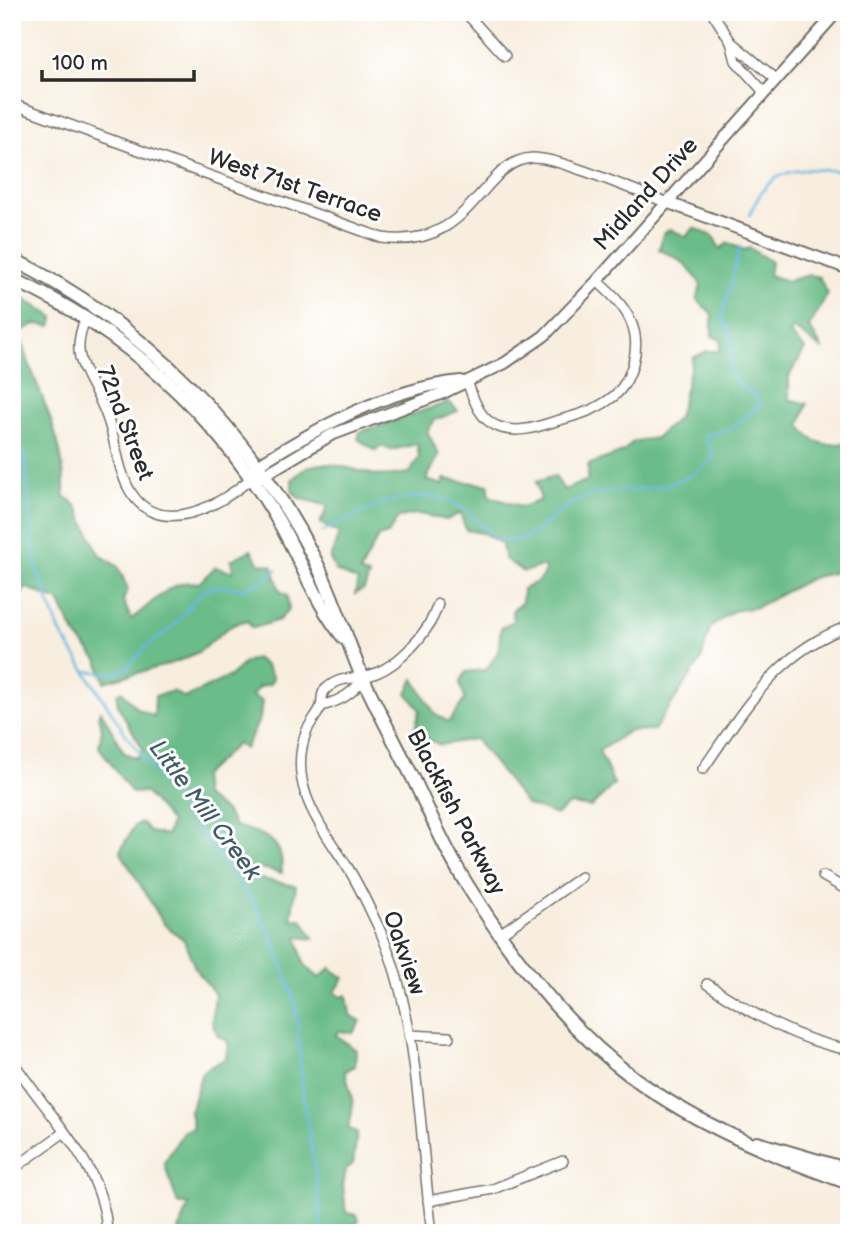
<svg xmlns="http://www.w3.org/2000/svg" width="861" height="1245" viewBox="0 0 861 1245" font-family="'Balsamiq Sans',sans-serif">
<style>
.forest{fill:#6bbc88;stroke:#4b745a;stroke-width:2}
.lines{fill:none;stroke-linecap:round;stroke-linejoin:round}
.stream{stroke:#67b7e2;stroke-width:2.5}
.minor-casing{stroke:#736f6a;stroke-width:12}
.tertiary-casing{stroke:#736f6a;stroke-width:14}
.secondary-casing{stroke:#736f6a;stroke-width:16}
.minor{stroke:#fff;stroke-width:9}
.tertiary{stroke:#fff;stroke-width:10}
.secondary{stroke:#fff;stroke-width:12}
.labels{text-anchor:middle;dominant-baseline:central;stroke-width:6;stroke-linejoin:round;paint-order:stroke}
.street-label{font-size:23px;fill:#2b2b2b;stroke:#fff}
.water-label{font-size:24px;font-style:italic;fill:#405c6b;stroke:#fff}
</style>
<rect width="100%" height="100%" fill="#fff"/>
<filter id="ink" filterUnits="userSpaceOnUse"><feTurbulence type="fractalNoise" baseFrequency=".0143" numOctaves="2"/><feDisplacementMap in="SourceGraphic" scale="14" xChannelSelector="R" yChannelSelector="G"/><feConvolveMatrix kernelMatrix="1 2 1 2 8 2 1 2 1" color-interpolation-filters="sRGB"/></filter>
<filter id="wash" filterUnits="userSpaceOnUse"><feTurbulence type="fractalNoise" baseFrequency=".00686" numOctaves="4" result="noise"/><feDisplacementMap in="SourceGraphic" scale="28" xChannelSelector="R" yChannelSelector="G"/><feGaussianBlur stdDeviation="1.57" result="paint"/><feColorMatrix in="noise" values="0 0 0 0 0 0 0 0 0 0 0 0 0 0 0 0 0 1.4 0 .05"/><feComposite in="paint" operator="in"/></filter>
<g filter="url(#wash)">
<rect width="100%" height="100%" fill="#f8eedf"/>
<g class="forest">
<path d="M694,228L713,236L720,249L728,243L744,250L750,248L771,262L769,275L787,281L809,275L819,277L828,294L809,327L823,350L793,328L790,334L805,349L789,376V399L807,404L800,425C813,445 826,447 849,442V569L811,578L757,607L733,611L710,628L701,660L654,730L629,731L599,751L614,784L591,807L570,804L556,815L527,805L475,739L440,745L414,732L420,710L407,693L414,679L435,714L449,722L465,699L460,683L466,672L486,670L498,652L501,628L513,621L512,611L522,602L523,589L539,581L546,570L542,566L523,572L504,558L502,544L483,533L466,530L460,513L447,520C424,516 422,510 398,518L388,534L378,537L360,572L369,576L364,589L355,594L358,581L336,571L330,559L339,533L320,523L328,506L299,498L292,491V480C317,451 345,469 376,475C386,477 400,474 410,473L419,457L417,444L391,450L381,446L376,451L358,439L360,432L449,402L458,411L435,420L427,431L439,455L426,480L443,485L444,479L489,485V496L521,507L541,500L536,482L555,476L564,490L588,480V465L623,452L633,442L656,438L678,418L693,358L707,351H720L721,340L712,336V314L697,300L701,285C690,267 679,257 659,250L663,234L670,229L686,237Z"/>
<path d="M12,292L54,317L51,326L35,324L19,332C33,386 67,437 64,495L77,506L99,554L118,567L128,589L123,600L131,619C153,605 170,577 199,583L215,567L233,572L231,560L251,550L260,564L272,565L280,591L287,595L289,609L279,620L253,628L247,621C227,622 215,642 198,652C168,668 136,672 105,682L98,661L75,634L59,601L25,587L12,618Z"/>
<path d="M256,658L266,666L273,678L270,684L259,687L252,696L262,701L260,718L245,749L237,744L202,776L204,796L225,811L235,826C252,831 275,835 281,856C282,861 281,867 282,873L256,867V878L296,886L291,919H302L314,939L297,937L304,964L319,978L330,968L344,978L335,992L341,997L347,995L350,1015L361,1021L353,1033L339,1031L336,1035L356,1050L355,1066L345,1071C351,1096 357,1101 348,1128L357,1133L353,1164L346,1169L343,1186L346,1213L357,1215L359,1221L345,1233H182L179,1230L189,1204H178L164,1163L184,1131L193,1128L190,1112L202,1072L226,1058L228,1041L218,1036L212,1022L215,994L195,968L184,940L164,924L120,851L135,825L142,823L150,832L167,835L171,822L145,792L132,793L99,747L102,729L98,716L101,711L124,753L137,758L143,749L118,706L117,694L122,691L137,709L154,716L155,696L173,691L185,698L232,675L245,662Z"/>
</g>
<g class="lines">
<g class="stream">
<path d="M750,215C766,171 793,166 837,171L848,185L843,217L849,221"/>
<polyline points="12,425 26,464 35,564 60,632 127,736 252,900 275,943 296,1006 303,1095 319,1196 322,1233"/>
<path d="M322,532C365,510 420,477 467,511C479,520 492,541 509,541C539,541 555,508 581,499C628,481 674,501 714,457L705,436L731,428L760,405L754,394L741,387L731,373V336L722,318L740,247"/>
<polyline points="87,671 112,674 126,669 146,647 172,628 202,591 217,586 243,589 260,582 277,570"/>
</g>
</g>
</g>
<g filter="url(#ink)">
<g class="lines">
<defs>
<g id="minor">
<polyline points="465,12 505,56"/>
<polyline points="712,12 731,42 736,61 764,92"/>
<polyline points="731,42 776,79"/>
<path d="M12,104L382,238C473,251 480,161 532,158C559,157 636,192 666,202"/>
<path d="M86,318C66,362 93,377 107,417C116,441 118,473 132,494C161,538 221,505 249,480"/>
<path d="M467,381C473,398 479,420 499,427C518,434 537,427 556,421C575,416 594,411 610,399C632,384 642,346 631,322C624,305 610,293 597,281"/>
<path d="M321,706C340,701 353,694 363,678"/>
<path d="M703,769C745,709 776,652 849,626"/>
<polyline points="823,876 849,891"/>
<polyline points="500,934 581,877"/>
<path d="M707,984C750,1013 797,1040 849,1050"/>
<polyline points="409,1035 449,1037"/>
<path d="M12,1060C46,1114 105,1165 107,1233"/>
<polyline points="12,1170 63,1133"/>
<polyline points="428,1201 493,1189 563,1161"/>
<path d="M432,1233C419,1134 420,1017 378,926C368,906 359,884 346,865C319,823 286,783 307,730C311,722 317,715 321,707C323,700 320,693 327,688C338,678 348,679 361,677C394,673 429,634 438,604"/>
</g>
<g id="tertiary">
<polyline points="666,202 849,269"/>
<path d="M254,471L256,466C317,428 388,388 461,381"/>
<polyline points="259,478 331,435 443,393 505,363 544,336 597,281 837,12"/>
</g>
<g id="secondary">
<path d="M12,259C142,323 250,431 315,560C334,597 345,636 361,674C377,709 396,744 413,778C430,813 445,850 466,883C510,954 566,1028 634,1078C699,1126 774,1156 849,1183"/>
<path d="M12,279C124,329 218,416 279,522C301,560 316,604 344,638"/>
<polyline points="757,1143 849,1170"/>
</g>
</defs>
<use href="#minor" class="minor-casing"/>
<use href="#tertiary" class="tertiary-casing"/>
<use href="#secondary" class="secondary-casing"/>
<use href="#minor" class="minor"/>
<use href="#tertiary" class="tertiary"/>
<use href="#secondary" class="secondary"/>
</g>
</g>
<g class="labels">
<g class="street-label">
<text transform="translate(295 186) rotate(19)">West 71st Terrace</text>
<text transform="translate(646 194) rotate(-48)">Midland Drive</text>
<text transform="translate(125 423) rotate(69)">72nd Street</text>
<text transform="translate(456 812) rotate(62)">Blackfish Parkway</text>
<text transform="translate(404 953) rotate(71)">Oakview</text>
</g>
<g class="water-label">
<text transform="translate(205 810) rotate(53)">Little Mill Creek</text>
</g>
</g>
<rect width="861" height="1245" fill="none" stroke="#fff" stroke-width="42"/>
<path d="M42 70v10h152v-10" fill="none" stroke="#2b2b2b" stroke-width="3.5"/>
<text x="52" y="70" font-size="21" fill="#2b2b2b" stroke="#ffffff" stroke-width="5" paint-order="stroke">100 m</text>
</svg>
